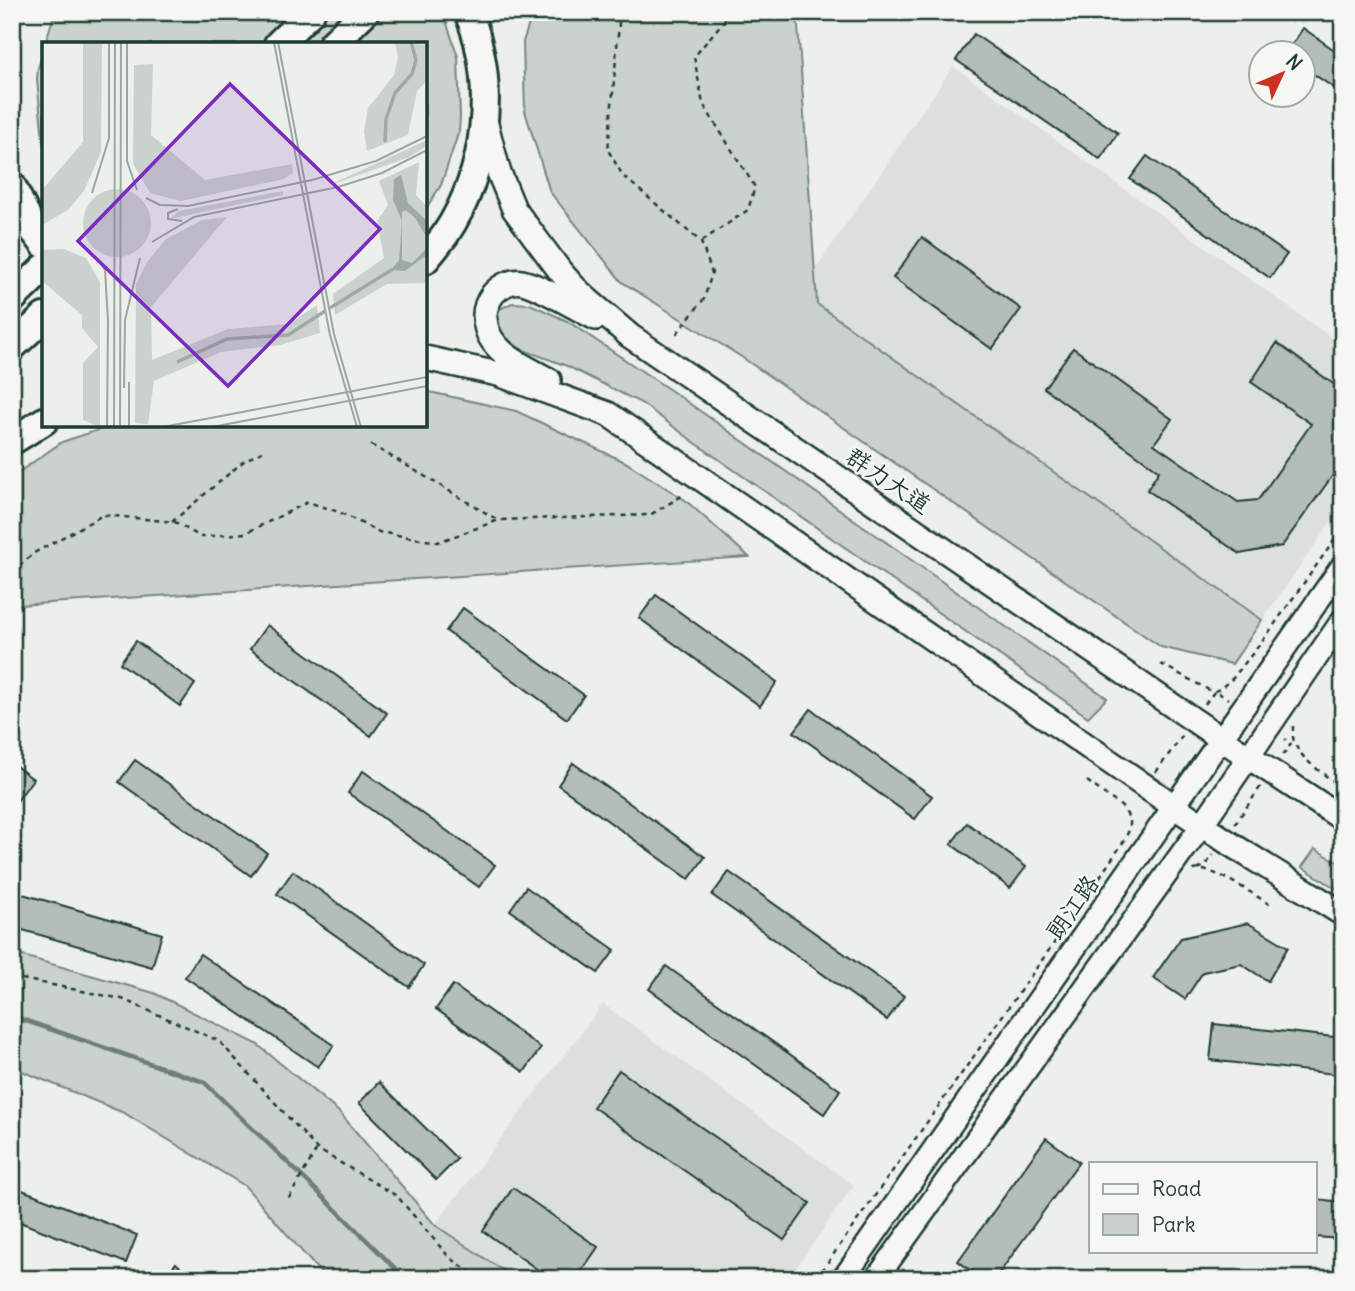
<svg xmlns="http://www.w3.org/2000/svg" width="1355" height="1291" viewBox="0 0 1355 1291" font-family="Delius,'LXGW WenKai TC',sans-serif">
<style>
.built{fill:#dce0db}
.green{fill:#cbd2cc;stroke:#758880;stroke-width:2}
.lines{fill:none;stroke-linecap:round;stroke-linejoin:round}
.stream{stroke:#6c7e77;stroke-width:4.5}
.building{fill:#b4bdb8;stroke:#1f3d34;stroke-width:2}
.secondary-casing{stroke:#1f3d34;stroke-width:26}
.primary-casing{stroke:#1f3d34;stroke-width:28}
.highway-casing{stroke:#1f3d34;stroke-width:32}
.path{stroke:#1f3d34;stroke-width:2.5;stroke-dasharray:5 5;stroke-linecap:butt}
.secondary{stroke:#f6f6f2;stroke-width:21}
.primary{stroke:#f6f6f2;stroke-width:23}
.highway{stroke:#f6f6f2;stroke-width:26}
.labels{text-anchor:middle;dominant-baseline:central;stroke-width:5;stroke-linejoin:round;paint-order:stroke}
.street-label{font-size:24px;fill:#1f3d34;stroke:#f6f6f2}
.inset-river{fill:none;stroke:#9faaa4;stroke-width:3.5}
.inset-road{fill:none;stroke:#9ba8a1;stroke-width:2}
.view{fill:#7b2cbf;fill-opacity:0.15;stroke:#7b2cbf;stroke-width:3.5}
.inset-edge{fill:none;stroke:#1f3d34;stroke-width:3.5}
</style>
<rect width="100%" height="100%" fill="#edefea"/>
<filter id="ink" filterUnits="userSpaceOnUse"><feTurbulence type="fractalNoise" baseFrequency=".0143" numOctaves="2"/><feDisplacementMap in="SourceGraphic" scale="14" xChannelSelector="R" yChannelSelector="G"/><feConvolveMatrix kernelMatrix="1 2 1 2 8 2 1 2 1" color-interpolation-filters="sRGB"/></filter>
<g filter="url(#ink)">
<g class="built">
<polygon points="953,66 1343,346 1343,505 1262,620 817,304 815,270"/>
<polygon points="603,1004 854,1185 788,1279 516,1279 435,1225"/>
</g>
<g class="green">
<polygon points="55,12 443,12 458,57 460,117 459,131 441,185 425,210 425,44 45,44"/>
<polygon points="533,12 797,12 817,304 1262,620 1232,664 1161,647 743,358 622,282 550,192 525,111 523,42"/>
<polygon points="44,49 44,149 37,80 38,68"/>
<polygon points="512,303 530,304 567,321 676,394 1107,698 1088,717 694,442 643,404 567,366 513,346 497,330 496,311"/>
<polygon points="425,391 516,411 625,462 685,500 749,557 19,605 12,611 12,477 62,442 113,425 425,425"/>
<polygon points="1315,849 1343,865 1343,893 1302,867"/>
<polygon points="12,953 154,993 257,1044 340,1113 435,1225 516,1279 326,1279 245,1186 124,1113 12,1067"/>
</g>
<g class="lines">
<polyline class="stream" points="12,1016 204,1082 313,1187 406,1279"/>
</g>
<g class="building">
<polygon points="1303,28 1343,56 1343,94 1303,67 1303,52 1287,52"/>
<polygon points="974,34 1118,133 1100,159 956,60"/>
<polygon points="1147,156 1287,254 1270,278 1130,179"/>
<polygon points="922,237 1021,309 992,349 893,278"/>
<polygon points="1277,343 1343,391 1343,461 1282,546 1240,554 1147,490 1159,471 1044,388 1073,348 1172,419 1154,444 1238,502 1258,500 1311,424 1251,382"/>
<polygon points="656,595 777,682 760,706 639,618"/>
<polygon points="463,608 584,695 567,719 446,631"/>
<polygon points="267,625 387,713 371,736 250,649"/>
<polygon points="136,641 195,684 180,706 120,663"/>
<polygon points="811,709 932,796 915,819 794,732"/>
<polygon points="135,760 267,853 251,876 119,782"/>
<polygon points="12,763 33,779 12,808"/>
<polygon points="573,763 705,857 689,879 558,785"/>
<polygon points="363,771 495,865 479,887 348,793"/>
<polygon points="967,823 1026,867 1010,888 951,844"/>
<polygon points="293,871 424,965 409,987 277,894"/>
<polygon points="729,872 904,996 887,1020 712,895"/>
<polygon points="526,887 615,950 598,973 510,910"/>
<polygon points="12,891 162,934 152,967 12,927"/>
<polygon points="1248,923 1288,947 1268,981 1241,964 1203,972 1185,999 1153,978 1181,938"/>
<polygon points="200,954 334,1045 318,1067 185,977"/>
<polygon points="666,966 840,1090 824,1114 649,989"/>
<polygon points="453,985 541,1048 524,1072 436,1009"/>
<polygon points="1214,1024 1343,1038 1343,1075 1210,1060"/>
<polygon points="619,1070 810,1203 784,1240 593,1107"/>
<polygon points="379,1082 457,1159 436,1180 359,1103"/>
<polygon points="1046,1138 1079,1162 995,1279 982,1279 958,1261"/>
<polygon points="12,1186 137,1235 126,1263 12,1219"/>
<polygon points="513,1188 598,1247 576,1279 551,1279 483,1231"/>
<polygon points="1315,1199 1343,1202 1343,1239 1315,1237"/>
<polygon points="176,1263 192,1279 162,1279"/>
</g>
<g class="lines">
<defs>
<g id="secondary">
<polyline points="843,1279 1343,565"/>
<polyline points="876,1279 1202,825 1343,619"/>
</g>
<g id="primary">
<polyline points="486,124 498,170 514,209 560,271 575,288 589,301 630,336 1220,738 1343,819"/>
<polyline points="425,358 498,374 608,414 1175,807 1232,845 1343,914"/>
<path d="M549,380C524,366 487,352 485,319C484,309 487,302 493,294C500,286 511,280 522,282C541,286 577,309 596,318"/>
</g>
<g id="highway">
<polyline points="278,44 311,12"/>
<polyline points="332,44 365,12"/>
<polyline points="12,186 34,231 44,244"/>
<path d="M425,260C432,252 439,243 445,235C488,171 497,83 468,12"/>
<polyline points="12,299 44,268"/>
<polyline points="12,347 44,317"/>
<polyline points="12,441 44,421"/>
</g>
</defs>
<use href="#secondary" class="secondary-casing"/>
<use href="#primary" class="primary-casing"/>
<use href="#highway" class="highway-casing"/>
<g class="path">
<polyline points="620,12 608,150 623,176 701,242 712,273 704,299 674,337"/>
<polyline points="702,241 748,210 755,187 703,104 694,57 731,12"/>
<path d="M371,445C414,469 455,495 498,520"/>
<polyline points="172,522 245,460 262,452"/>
<polyline points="12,573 34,553 103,515 175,522 201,537 246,533 308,502 339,512 379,532 438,542 499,520 650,515 685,494"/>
<polyline points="1161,664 1209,690 1215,691 1221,688 1233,678 1264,639 1343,528"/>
<polyline points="1205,704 1215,691 1228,699"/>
<path d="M1293,726C1293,732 1292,738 1295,744C1303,762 1327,776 1343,788"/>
<polyline points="1283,755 1291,744 1285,739"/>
<polyline points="1156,772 1183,735"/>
<polyline points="1087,781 1122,807 1130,819 1130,828 1124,841 1089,893"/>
<polyline points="1235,824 1261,786"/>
<polyline points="1198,869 1205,866 1213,855"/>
<path d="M1193,870C1214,866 1252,894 1271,905"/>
<polyline points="12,977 122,999 219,1041 317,1149 397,1196 449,1257 480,1279"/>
<polyline points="289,1198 317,1149"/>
<polyline points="816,1279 1059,936"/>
</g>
<use href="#secondary" class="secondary"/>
<use href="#primary" class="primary"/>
<use href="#highway" class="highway"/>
</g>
</g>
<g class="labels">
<g class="street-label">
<text transform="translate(889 480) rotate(34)">群力大道</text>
<text transform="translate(1072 907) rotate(-55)">朗江路</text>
</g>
</g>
<g transform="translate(42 42)">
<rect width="385" height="385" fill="#edefea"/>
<path d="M41,0H60L59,110L42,149L26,168L0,183V148L41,100ZM353,0L385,3V39L375,49L366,93L325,109L322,89L326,66L352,33L356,16ZM111,22L109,93L163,138L250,122L251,131L242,137L139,159L108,151L91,122L92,23ZM385,98V104L365,116L283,145ZM377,120L374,153L385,165V241L345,242L293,273L291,252L342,216L335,179L346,163L337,139ZM41 181a34 34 0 1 1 68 0a34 34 0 1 1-68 0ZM241,149V153L128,177L137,169ZM185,175L109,265L110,318L186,287L247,282L275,263L278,291L238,303L179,310L112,339L106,382L93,381L94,242L105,220L124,197L160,178ZM22,207L44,216L58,240V385L41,378V321L56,305L40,286V273L0,239V208Z" fill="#cbd2cc"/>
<path d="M359,133L366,161L385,179V196L373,176L364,168L360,170V218L370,221L385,206V213L363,229L349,228L357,218L360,179L351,158L352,137Z" fill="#9faaa4"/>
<path class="inset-river" d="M343,100L344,77L353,51L370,32L374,18L369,0M288,266L351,227M135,320L185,297L246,293L283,269"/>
<path class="inset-road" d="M85,0V119L95,148M232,0L288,293L315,385M236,0L292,292L319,385M50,151L67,96V0M104,156L118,163L146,164L270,138L334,119L385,94M136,167L126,171V177L140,179M110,200L152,175L296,145L340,131L385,108M57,219L63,228L66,279L65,385M82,346L83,278L98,216M72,385L73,0M78,385L79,0M87,385V340M121,385L385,335M170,385L385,344"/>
<path class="view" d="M188,42L338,187L186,344L36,199Z"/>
<rect width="385" height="385" class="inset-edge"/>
</g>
<rect width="1355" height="1291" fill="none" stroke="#f6f6f2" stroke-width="42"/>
<rect x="21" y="21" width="1313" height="1249" fill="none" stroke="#1f3d34" stroke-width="2.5" filter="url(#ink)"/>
<rect x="1089" y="1162" width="228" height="91" fill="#f6f6f2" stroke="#a0aca6" stroke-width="2"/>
<rect x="1103" y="1184" width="35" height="10" fill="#f6f6f2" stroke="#a0aca6" stroke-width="2"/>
<text x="1152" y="1196" font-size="21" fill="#1f3d34">Road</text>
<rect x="1103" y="1214" width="35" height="21" fill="#cbd2cc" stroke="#a0aca6" stroke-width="2"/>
<text x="1152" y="1232" font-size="21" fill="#1f3d34">Park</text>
<g transform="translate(1282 74) rotate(46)"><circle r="33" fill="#f6f6f2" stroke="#a0aca6" stroke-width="2"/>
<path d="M0-5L12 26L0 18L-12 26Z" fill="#c8321e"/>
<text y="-10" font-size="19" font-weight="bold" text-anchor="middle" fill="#1f3d34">N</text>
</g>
</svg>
